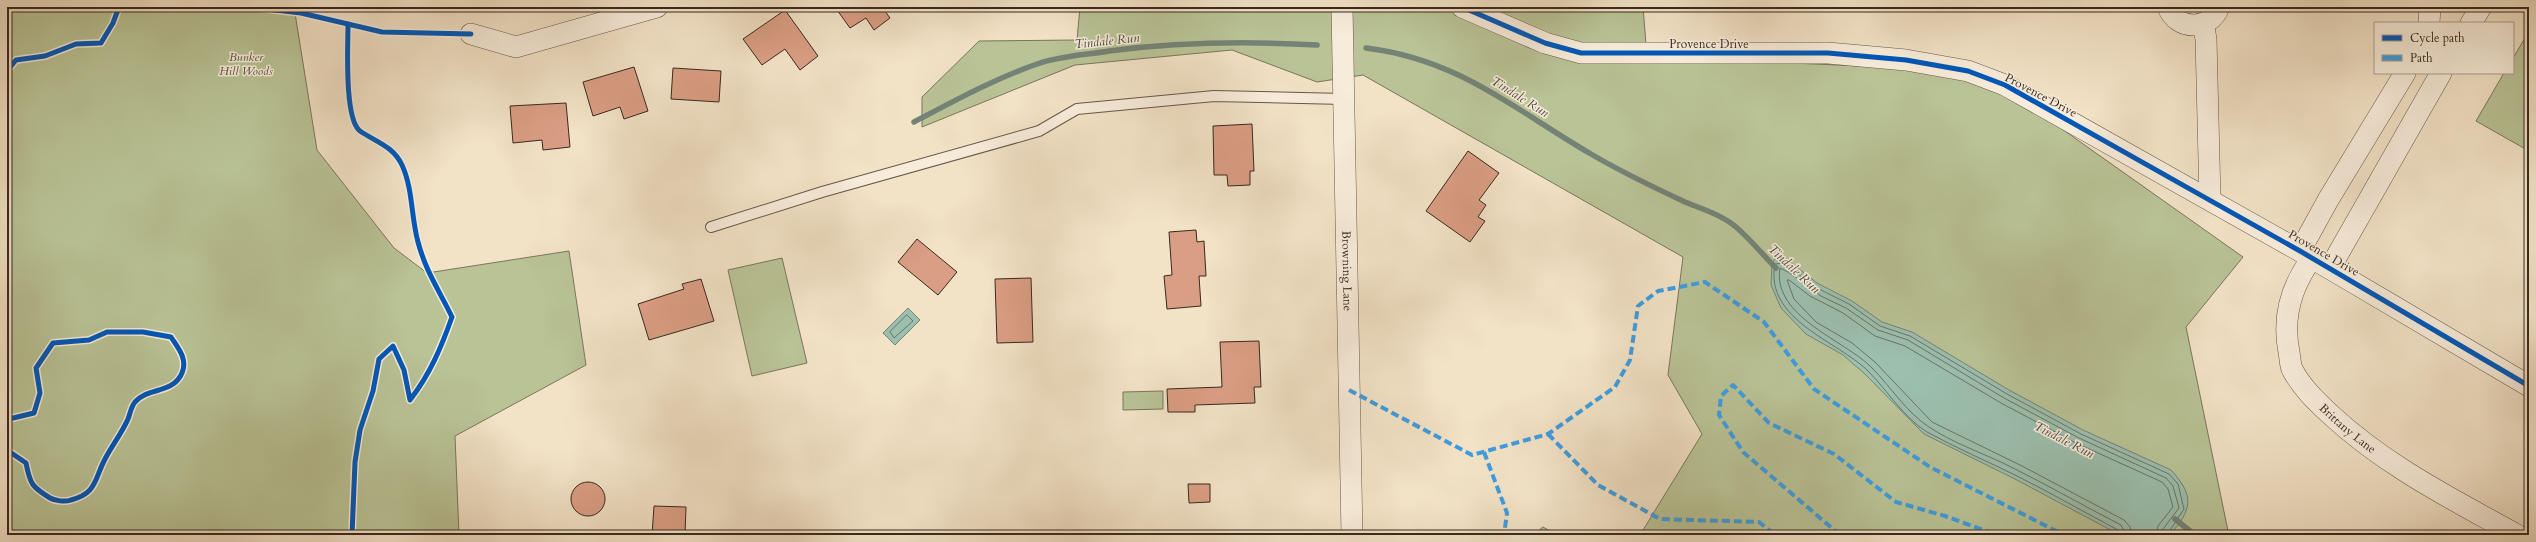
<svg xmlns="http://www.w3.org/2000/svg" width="2536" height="542" viewBox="0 0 2536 542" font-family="Cardo,serif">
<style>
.green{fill:#b9c396;stroke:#79765c}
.water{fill:#9cbfae;stroke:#748376}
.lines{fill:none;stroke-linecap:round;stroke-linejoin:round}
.shore{stroke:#6a7468;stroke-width:1}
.stream{stroke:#748376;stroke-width:5.5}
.building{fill:#da9e84;stroke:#392921}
.service-casing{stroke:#67574a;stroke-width:12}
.minor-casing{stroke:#67574a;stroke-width:22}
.service{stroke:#f7ecda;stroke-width:10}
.minor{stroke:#f7ecda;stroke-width:21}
.quiet{stroke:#3e9ce0;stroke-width:4;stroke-dasharray:8 4;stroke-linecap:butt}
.cycleway-casing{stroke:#f7ecda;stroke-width:8}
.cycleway{stroke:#0057b8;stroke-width:5}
.labels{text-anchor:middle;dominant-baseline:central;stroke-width:3;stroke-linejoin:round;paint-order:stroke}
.street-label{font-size:12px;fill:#392921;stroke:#f7ecda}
.park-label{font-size:12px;font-style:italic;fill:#59503e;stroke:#f7ecda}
.water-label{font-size:13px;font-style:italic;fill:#524e44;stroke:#f7ecda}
</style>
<rect width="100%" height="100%" fill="#f2e2c6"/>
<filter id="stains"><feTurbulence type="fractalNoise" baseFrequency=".005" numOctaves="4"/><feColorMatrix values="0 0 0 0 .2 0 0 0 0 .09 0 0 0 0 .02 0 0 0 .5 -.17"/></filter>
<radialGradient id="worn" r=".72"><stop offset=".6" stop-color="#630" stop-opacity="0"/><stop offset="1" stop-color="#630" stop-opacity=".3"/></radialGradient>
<g class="green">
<polygon points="7,7 294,7 317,150 394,248 427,273 569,251 586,365 455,436 459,535 7,535"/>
<polygon points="1080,7 1643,7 1647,57 1980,71 2243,257 2186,327 2228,531 2233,535 1640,535 1702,434 1668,375 1683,257 1363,75 1317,82 1232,50 1075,65 922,127 922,97 979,41 1077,40"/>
<polygon points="2528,33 2529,34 2529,151 2476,121 2504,73 2513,73 2513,58"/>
<polygon points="782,258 807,363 752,376 728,270"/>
<polygon points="1163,391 1163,409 1123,410 1123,392"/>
<polygon points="1543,527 1557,535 1533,535"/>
</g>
<g class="water">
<path d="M1776,258H1785L1817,283L1852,301L1882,322L1912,332L2009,390L2083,430L2171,470C2196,497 2191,510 2170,535H2120L2015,479L1924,434L1865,374L1843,355L1806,334L1781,308L1771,285L1772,262Z"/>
<polygon points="908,308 920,320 895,345 883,333"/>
</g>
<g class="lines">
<g class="shore">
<polygon points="907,315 913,321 894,338 890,332"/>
<path d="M2121,535L2118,530C2084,512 2051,493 2017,476C1987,461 1956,448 1927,432C1904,418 1887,390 1868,371C1838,341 1764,320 1775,264L1784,263L1815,287L1849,304L1880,326L1910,336L2007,394L2081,434L2169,474L2178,484L2184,509L2167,535"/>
<path d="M2126,535L2121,525C2082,505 2044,483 2005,464C1980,452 1951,442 1929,427C1906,412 1891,387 1872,368C1845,340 1772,317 1780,268L1790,273L1821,296L1846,308L1878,330L1908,340L2004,398L2079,438L2166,478L2173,486L2179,508L2163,529L2162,535"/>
<polyline points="2132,535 2130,527 2124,520 2022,466 1932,422 1875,362 1852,343 1816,322 1794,299 1787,280 1789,280 1810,296 1843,313 1875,336 1905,346 2001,403 2076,443 2162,482 2168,489 2173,507 2158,526 2156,535"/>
</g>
<g class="stream">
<path d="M1366,48C1458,59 1514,109 1591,154C1621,172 1653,187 1685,202C1702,209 1722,215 1736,227C1750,239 1763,255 1776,268"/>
<path d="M914,122C954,101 994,79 1037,64C1060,56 1085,55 1109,51C1179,42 1247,41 1317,45"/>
<polyline points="2175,519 2195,535"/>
</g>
</g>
<g class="building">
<polygon points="835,7 882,7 890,18 874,30 866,18 850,28"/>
<polygon points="785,10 818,56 800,70 785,49 762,65 743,39"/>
<polygon points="634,67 648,111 624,119 620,107 593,116 583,82"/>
<polygon points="673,68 721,71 719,102 671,99"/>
<polygon points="566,103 570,147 543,150 542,140 513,143 510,106"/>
<polygon points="1252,124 1254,171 1250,171 1250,185 1228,186 1227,175 1214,175 1213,126"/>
<polygon points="1468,151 1499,173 1479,200 1486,205 1478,217 1485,221 1470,242 1426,211"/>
<polygon points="1196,230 1197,242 1204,241 1206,276 1199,276 1201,306 1167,309 1164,276 1172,275 1169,232"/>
<polygon points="917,239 957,272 938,295 898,262"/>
<polygon points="1031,278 1033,342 997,343 995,279"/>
<polygon points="701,279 714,321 649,340 638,304 684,289 682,284"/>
<polygon points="1259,341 1261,387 1254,387 1255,403 1195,405 1195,412 1168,412 1167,389 1222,387 1220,342"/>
<circle cx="588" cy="499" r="17"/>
<polygon points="1188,484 1210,484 1210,502 1189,503"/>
<polygon points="654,506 686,507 685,535 652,535"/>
</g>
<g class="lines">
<defs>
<polyline id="service" points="711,227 822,192 1039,131 1077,109 1214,96 1344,99"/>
<g id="minor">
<path id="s1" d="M1342,7L1352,535"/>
<polyline points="1462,7 1545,43 1581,53 1828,53 1906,60 1968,71 2005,85 2300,251 2529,386"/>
<path d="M2168,7C2177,31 2210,31 2219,7"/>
<polyline points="2203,23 2206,39 2210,200"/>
<polyline points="2429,23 2430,7"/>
<polyline points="2471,23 2481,7"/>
<polyline points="471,34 516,47 657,7"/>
<polyline points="2300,251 2328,200 2405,73"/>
<path id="s2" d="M2312,258C2292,285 2282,317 2289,352C2290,357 2290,364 2292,369C2301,387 2317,402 2331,415C2386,466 2452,499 2517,535"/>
<polyline points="2330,268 2441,73"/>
</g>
</defs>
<use href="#service" class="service-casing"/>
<use href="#minor" class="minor-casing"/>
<use href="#service" class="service"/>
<use href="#minor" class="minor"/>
<g class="quiet">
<polyline points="1349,390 1472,455 1548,434 1615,387 1630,360 1638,306 1658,291 1705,282 1764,322 1814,389 1930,467 2064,535"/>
<polyline points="1548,434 1598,485 1660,519 1759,522 1775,535"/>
<polyline points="1484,452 1507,513 1504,535"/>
<polyline points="1840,535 1743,452 1719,415 1721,396 1733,385 1769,423 1834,454 1896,502 1945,516 1997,535"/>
</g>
<defs>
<g id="cycleway">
<polyline points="250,7 301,13 382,32 471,34"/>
<polyline points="1462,7 1545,43 1581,53 1828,53 1906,60 1968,71 2005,85 2300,251 2529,386"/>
<path d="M348,24C348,45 344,119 360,131C376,142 393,146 402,165C413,189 411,217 418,242C426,272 439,290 452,317C441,348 430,374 410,400L404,370L393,346L379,359L373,391L360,430L355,462L352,535"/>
<polyline points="7,71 16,60 45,56 76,44 101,43 113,23 119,7"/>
<path d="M7,450L26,463C30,484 32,487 50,498C55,501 65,502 71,500C97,493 94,480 105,459C112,445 122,433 128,419C130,414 131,407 135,402C148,387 173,394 182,373C188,359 178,348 171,337L143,332H107L89,340L53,343L36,368L40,393L34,413L9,419"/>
</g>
</defs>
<use href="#cycleway" class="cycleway-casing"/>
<use href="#cycleway" class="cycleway"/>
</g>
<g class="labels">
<g class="street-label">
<text x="1709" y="44">Provence Drive</text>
<text transform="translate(2041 95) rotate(28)">Provence Drive</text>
<text transform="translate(2324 253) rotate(30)">Provence Drive</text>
<text stroke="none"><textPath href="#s1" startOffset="264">Browning Lane</textPath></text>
<text stroke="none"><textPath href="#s2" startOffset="199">Brittany Lane</textPath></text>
</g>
<g class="park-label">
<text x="246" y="57">Bunker<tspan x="246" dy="14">Hill Woods</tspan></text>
</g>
<g class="water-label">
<text transform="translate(1107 41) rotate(-6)">Tindale Run</text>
<text transform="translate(1520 97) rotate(32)">Tindale Run</text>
<text transform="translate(1794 269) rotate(43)">Tindale Run</text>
<text transform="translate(2064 440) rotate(27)">Tindale Run</text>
</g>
</g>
<rect width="2536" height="542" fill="none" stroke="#f2e2c6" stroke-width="24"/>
<rect x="8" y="8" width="2520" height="526" fill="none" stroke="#392921" stroke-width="2"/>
<rect x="12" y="12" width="2512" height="518" fill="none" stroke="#392921"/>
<rect x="2374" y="22" width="140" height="52" fill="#f7ecda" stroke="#ab9e90"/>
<rect x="2382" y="35" width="20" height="6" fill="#0057b8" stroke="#ab9e90"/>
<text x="2410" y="42" font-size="12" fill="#392921">Cycle path</text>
<rect x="2382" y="55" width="20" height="6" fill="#3e9ce0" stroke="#ab9e90"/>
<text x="2410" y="62" font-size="12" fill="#392921">Path</text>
<rect width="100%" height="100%" filter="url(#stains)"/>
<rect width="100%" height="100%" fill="url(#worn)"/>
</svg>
